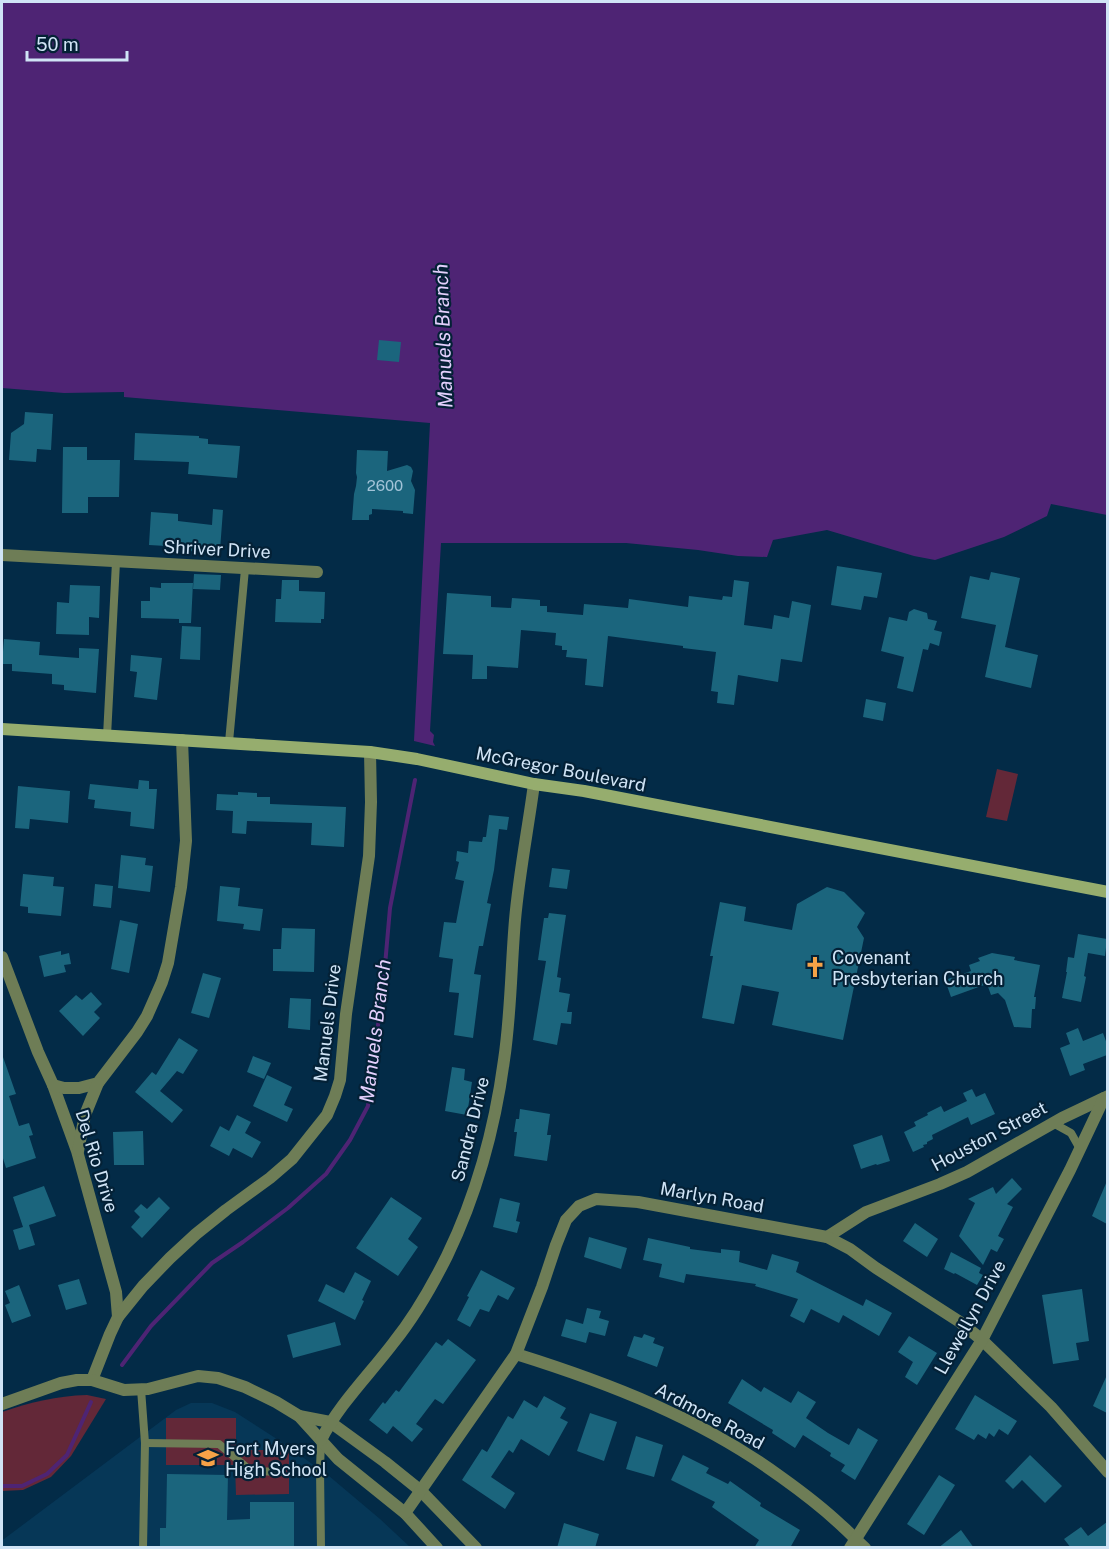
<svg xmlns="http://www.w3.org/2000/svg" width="1109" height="1549" viewBox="0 0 1109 1549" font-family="'Public Sans',sans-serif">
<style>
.built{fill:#063757}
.green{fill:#632838}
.water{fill:#4e2474}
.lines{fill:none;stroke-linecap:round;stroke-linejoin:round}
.stream{stroke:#4e2474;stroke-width:4}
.building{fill:#1b657d}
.service{stroke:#6e7d56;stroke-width:8}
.minor{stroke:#6e7d56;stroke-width:12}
.secondary{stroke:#96ad6e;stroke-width:12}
.labels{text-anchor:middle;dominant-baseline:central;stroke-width:4.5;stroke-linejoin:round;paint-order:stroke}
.number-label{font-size:15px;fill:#a3c4d8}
.street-label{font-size:18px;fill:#d0e4f6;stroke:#042136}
.poi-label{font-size:18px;fill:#d0e4f6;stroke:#042136;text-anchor:start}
.water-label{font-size:20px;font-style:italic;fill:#e4d0fd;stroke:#042136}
</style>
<rect width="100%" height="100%" fill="#032b47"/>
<polygon class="built" points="191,1403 212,1403 235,1412 280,1441 329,1476 380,1519 410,1547 2,1548 2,1540 4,1539 176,1410"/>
<g class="green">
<polygon points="997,769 1018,774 1007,821 986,817"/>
<path d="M87,1395L106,1399L71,1456L51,1477L23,1490L2,1491V1412C31,1402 56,1396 87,1395Z"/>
<polygon points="166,1418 236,1418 236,1450 289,1450 289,1494 236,1495 235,1465 166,1465"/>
</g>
<polygon class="water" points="2,2 1107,2 1107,515 1051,504 1047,516 1004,537 935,560 914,556 827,530 773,540 767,557 738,556 698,550 626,543 441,543 430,731 434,735 433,742 435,746 414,741 430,423 124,397 124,392 64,393 2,388"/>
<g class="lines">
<g class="stream">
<polyline points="122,1365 151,1326 212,1263 243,1242 288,1208 326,1174 350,1140 368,1106 384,977 390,908 415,780"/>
<polyline points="2,1486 22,1486 47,1474 67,1455 91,1402"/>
</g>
</g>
<g class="building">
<polygon points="379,340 401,342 399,362 377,360"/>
<polygon points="25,412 53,414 51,450 37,449 36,462 9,460 11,433 24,424"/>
<polygon points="135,433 199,436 199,438 208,439 208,444 240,446 237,478 188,474 189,462 134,460"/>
<polygon points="63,447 87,447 87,460 120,460 119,497 88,497 88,513 62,513"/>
<polygon points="357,450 388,451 387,471 407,465 411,467 413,471 411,481 415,490 413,514 403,513 403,511 372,509 372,514 369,515 369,520 352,520 354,494 356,486 357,477 356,473"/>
<polygon points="213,509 223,510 220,550 199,548 198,552 182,550 183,547 149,545 151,512 178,514 178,521 212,525"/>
<polygon points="837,566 882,573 877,598 864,596 861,610 831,605"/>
<polygon points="991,572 1020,578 1005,647 1038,655 1031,688 985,677 996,625 961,618 970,576 989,580"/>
<polygon points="194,574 221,575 220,590 193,589"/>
<polygon points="282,580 299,580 299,591 325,592 324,619 321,619 321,623 275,622 276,599 281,599"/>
<polygon points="734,580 749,582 744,625 772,629 774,615 789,618 792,601 811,605 802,662 781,659 778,682 738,675 734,705 717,703 718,692 711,691 716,652 683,648 683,646 608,636 603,687 585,685 587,659 566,657 567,650 562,650 562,646 555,645 556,633 521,630 518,668 487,666 487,679 472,679 473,655 443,654 447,593 491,596 491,607 511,608 512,598 540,600 540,606 547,606 547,612 583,615 584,604 628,608 629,599 688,607 689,596 722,600 723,596 732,597"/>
<polygon points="161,583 193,583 191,623 179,623 179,619 141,618 141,601 150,601 150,587 161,588"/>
<polygon points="70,585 100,586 99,618 89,617 89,635 56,634 57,602 69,603"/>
<polygon points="914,609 927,613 928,619 937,621 934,630 942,632 939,646 930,643 928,650 923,649 913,692 897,688 904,657 881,651 889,617 907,621 909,612"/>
<polygon points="182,626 201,627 200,660 180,659"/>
<polygon points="4,639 40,642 39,655 79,658 79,648 99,649 96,693 64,690 64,685 52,684 52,674 12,671 12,664 2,664"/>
<polygon points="131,655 162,658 157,700 134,697 137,672 130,671"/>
<polygon points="866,699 886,703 883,721 863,717"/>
<polygon points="139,780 149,781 149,789 157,789 154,829 130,826 131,812 94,808 95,800 88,799 90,784 138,789"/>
<polygon points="18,786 70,791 68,823 30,819 29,829 15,828"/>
<polygon points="238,792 257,793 257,797 270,797 270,804 346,807 344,847 311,845 312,823 247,821 246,834 232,833 233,811 216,810 217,794 238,795"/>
<polygon points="489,815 509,817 507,830 499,829 494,870 487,903 491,904 483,946 479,946 474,974 481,975 473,1038 454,1035 459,993 449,992 453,959 439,957 444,922 456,923 464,881 455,879 459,862 456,861 457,851 468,853 469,841 482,842 483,837 486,837"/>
<polygon points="121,855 146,858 145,865 153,866 150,892 118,888"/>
<polygon points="552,868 570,870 567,889 549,887"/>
<polygon points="23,874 54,877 53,886 64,887 61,916 28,913 28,907 20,906"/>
<polygon points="95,884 113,886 111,908 93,906"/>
<polygon points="220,886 240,888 238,906 263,909 260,931 243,929 244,924 217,921"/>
<polygon points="827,887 844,892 865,913 857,927 864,938 843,1040 772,1025 779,992 742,985 734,1024 702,1018 713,956 710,956 720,902 746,907 744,921 792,930 797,904"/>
<polygon points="549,913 566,915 557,977 561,978 559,992 570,994 567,1012 572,1012 571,1024 561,1023 557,1045 533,1040 546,961 538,960 544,918 548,918"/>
<polygon points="120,920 138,924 129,973 111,969"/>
<polygon points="282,928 315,929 314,972 273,971 273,949 281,949"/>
<polygon points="1078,934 1107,939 1105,956 1088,953 1084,976 1086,977 1081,1002 1062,998 1067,972 1066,972 1068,957 1074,958"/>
<polygon points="61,951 61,955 69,953 71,964 64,965 66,972 44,977 39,956"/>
<polygon points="992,953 1015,957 1014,960 1040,965 1034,997 1036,997 1035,1009 1032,1009 1031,1028 1014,1027 1005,1000 998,993 991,995 987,984 951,997 945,980 971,971 969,965 980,961 978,958"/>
<polygon points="203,973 221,978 209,1018 191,1013"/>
<polygon points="91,992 102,1004 94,1012 100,1018 83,1036 59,1011 76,995 82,1000"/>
<polygon points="290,998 311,999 310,1030 288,1028"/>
<polygon points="1078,1028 1083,1041 1103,1033 1107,1044 1107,1055 1083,1064 1085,1070 1070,1076 1060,1048 1070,1044 1066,1033"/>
<polygon points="179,1038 198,1050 183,1074 177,1071 160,1091 183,1110 172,1123 135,1092 152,1072 156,1075"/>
<polygon points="253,1056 271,1063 264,1079 247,1072"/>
<polygon points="2,1057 3,1057 16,1094 9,1096 19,1126 29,1123 33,1135 29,1136 36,1158 6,1168 2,1155"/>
<polygon points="452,1067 465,1069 464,1080 472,1082 467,1115 445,1111"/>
<polygon points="267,1075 292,1087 284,1105 293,1109 287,1122 253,1106"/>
<polygon points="972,1089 976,1097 985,1093 995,1114 971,1125 968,1117 932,1135 933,1139 927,1142 927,1144 923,1145 924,1147 913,1152 904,1132 916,1126 914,1122 928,1115 927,1113 941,1106 944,1112 967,1101 963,1093"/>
<polygon points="520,1109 550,1114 547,1135 551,1135 547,1161 514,1156 517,1132 514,1132 516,1119 519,1119"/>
<polygon points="237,1115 251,1122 245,1133 261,1142 252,1158 233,1148 229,1156 210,1146 220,1126 229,1131"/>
<polygon points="143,1131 144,1165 114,1165 113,1132"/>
<polygon points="882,1135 890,1161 877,1165 876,1164 861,1169 853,1145"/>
<polygon points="1012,1178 1022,1189 1007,1204 1013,1207 998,1236 1004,1239 997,1252 991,1249 983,1265 959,1236 975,1203 968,1199 993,1187 996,1194"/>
<polygon points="1107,1181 1107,1224 1092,1216"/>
<polygon points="44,1186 56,1216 29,1225 35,1245 19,1250 13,1230 23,1227 13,1197"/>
<polygon points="159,1197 170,1208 142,1238 131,1227 140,1217 134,1211 141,1204 147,1209"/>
<polygon points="391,1197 422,1218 408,1239 418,1247 398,1276 356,1248"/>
<polygon points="500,1198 520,1203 516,1221 520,1222 517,1233 493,1227"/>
<polygon points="915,1223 938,1239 927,1257 903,1241"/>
<polygon points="589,1237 627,1248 621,1269 584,1257"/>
<polygon points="648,1238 690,1247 690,1249 721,1253 721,1249 740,1251 739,1262 767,1270 772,1254 799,1262 796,1272 863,1306 866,1299 892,1313 879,1336 843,1315 839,1323 811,1309 804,1323 790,1316 798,1299 755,1286 756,1284 686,1274 684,1283 659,1277 662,1264 643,1260"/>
<polygon points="951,1252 981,1268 979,1273 983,1275 977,1285 955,1273 954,1274 944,1269"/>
<polygon points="481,1270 515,1288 508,1300 498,1295 489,1312 480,1309 470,1327 457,1320 469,1297 467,1296"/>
<polygon points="355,1272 371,1281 362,1300 364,1301 355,1320 318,1301 326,1284 344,1293"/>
<polygon points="79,1279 87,1304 66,1310 58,1285"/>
<polygon points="19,1285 31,1316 12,1323 5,1305 10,1303 5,1291"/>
<polygon points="1082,1289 1089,1341 1076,1343 1079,1360 1053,1364 1042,1295"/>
<polygon points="587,1308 601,1311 599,1318 609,1321 605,1336 589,1332 586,1343 561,1336 566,1319 583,1324"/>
<polygon points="335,1322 341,1345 293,1358 287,1335"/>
<polygon points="644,1334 655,1338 653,1343 664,1347 657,1367 627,1356 634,1336 642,1338"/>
<polygon points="909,1336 937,1353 917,1385 905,1377 913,1362 898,1352"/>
<polygon points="448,1339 476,1360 443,1404 435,1399 416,1424 423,1429 412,1442 393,1426 387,1434 369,1420 383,1402 385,1404 396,1390 399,1392 436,1342 442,1346"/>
<polygon points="1107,1375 1107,1413 1093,1406"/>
<polygon points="742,1379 761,1392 764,1387 791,1403 798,1391 816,1402 806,1418 828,1433 849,1445 858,1428 878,1440 855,1480 841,1471 845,1465 830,1456 831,1453 803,1435 795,1448 772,1433 773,1430 728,1403"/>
<polygon points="975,1395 1017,1421 1008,1435 999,1429 994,1437 989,1433 986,1439 978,1434 974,1440 955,1429"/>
<polygon points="544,1396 566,1408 560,1418 568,1422 549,1456 521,1439 513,1453 509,1450 491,1477 515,1493 505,1509 462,1480 482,1449 487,1452 508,1416 513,1419 524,1400 537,1408"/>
<polygon points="590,1413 617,1422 604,1461 577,1451"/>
<polygon points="636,1436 663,1445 654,1477 626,1469"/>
<polygon points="683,1455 709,1468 706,1473 728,1484 730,1481 761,1503 760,1506 800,1530 790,1548 754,1548 759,1540 712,1507 715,1502 671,1480"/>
<polygon points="1030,1455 1062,1486 1045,1503 1022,1480 1013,1489 1005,1481"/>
<polygon points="167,1474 228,1475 227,1520 250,1519 250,1502 294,1502 294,1548 160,1548 160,1528 166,1528"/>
<polygon points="939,1475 955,1485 924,1535 907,1524"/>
<polygon points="1107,1522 1107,1548 1071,1548 1064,1539 1081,1527 1088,1536"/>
<polygon points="564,1523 599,1534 595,1548 557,1548"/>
<polygon points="961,1530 974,1548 938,1548"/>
</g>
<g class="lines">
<g class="service">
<polyline points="107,736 116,562"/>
<polyline points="229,742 245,569"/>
<polyline points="1053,1123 1071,1133 1080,1149"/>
<polyline points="141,1389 145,1443 143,1548"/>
<polyline points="145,1443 219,1444 251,1471 282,1472"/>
<polyline points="321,1548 320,1469 321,1440"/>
</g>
<g class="minor">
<polyline points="2,555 317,572"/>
<polyline points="2,957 38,1052 53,1085 77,1151 116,1292 118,1317 110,1334 92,1380"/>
<polyline points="53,1085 64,1088 79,1088 98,1083 137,1032 147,1016 162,982 168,963 181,887 186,841 182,740"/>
<polyline points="78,1151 85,1115 98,1083"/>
<polyline points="827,1237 866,1212 940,1184 967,1172 1062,1118 1104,1098"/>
<polyline points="118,1317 143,1286 170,1258 196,1234 226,1210 270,1178 292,1159 327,1115 335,1096 340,1080 346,1014 369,856 371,802 370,752"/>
<path d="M516,1354C609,1383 702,1419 781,1477C802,1492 823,1508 842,1526C850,1533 857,1541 865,1548"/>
<polyline points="2,1404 61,1383 77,1380 92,1380 124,1390 148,1389 198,1376 218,1378 245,1387 276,1402 299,1416 338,1459 405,1513 437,1548"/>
<polyline points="299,1416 330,1422 385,1462 421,1491 476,1548"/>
<path d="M321,1440C339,1404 370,1374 394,1342C415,1316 432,1286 447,1256C476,1196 495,1127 504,1060C511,1014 511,966 515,920C519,874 528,829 534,784"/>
<polyline points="405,1513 516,1354 542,1287 556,1245 566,1220 579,1206 596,1199 638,1202 827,1237 850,1249 876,1268 960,1322 982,1340 1051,1407 1108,1472"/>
<polyline points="850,1548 982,1340 1070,1170 1104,1098 1108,1096"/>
</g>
<polyline class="secondary" points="2,729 370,752 417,759 534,784 584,791 1108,892"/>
</g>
<defs>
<symbol id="church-bare" viewBox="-9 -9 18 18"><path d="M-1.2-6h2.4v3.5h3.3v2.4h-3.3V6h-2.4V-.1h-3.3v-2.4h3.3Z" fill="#f6a247" stroke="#042136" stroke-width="2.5" paint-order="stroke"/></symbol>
<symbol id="school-bare" viewBox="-9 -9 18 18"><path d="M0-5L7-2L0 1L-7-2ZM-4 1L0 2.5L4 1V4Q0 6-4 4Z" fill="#f6a247" stroke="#042136" stroke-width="2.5" paint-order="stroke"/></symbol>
</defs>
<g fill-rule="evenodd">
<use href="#church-bare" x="800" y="952" width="30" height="30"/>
<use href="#school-bare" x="193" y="1443" width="30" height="30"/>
</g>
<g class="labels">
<g class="number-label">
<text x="385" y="485">2600</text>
</g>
<g class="street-label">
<text transform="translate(217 549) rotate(3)">Shriver Drive</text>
<text transform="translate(561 769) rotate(11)">McGregor Boulevard</text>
<text transform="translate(327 1023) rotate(-83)">Manuels Drive</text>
<text transform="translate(470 1129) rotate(-76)">Sandra Drive</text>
<text transform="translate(989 1136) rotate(-28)">Houston Street</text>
<text transform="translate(97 1161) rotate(73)">Del Rio Drive</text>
<text transform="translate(712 1197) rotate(10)">Marlyn Road</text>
<text transform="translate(970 1317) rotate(-61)">Llewellyn Drive</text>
<text transform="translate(710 1416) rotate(28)">Ardmore Road</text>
</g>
<g class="poi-label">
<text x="832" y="957">Covenant<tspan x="832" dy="21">Presbyterian Church</tspan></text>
<text x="225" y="1448">Fort Myers<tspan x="225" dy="21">High School</tspan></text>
</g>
<g class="water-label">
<text transform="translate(443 336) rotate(-92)">Manuels Branch</text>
<text transform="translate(375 1031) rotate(-83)">Manuels Branch</text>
</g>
</g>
<rect width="1109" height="1549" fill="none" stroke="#d0e4f6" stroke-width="6"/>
<path d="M27 51v9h100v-9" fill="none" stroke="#d0e4f6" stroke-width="3"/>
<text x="36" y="51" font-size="18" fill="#d0e4f6" stroke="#042136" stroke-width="4.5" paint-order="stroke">50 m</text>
</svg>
